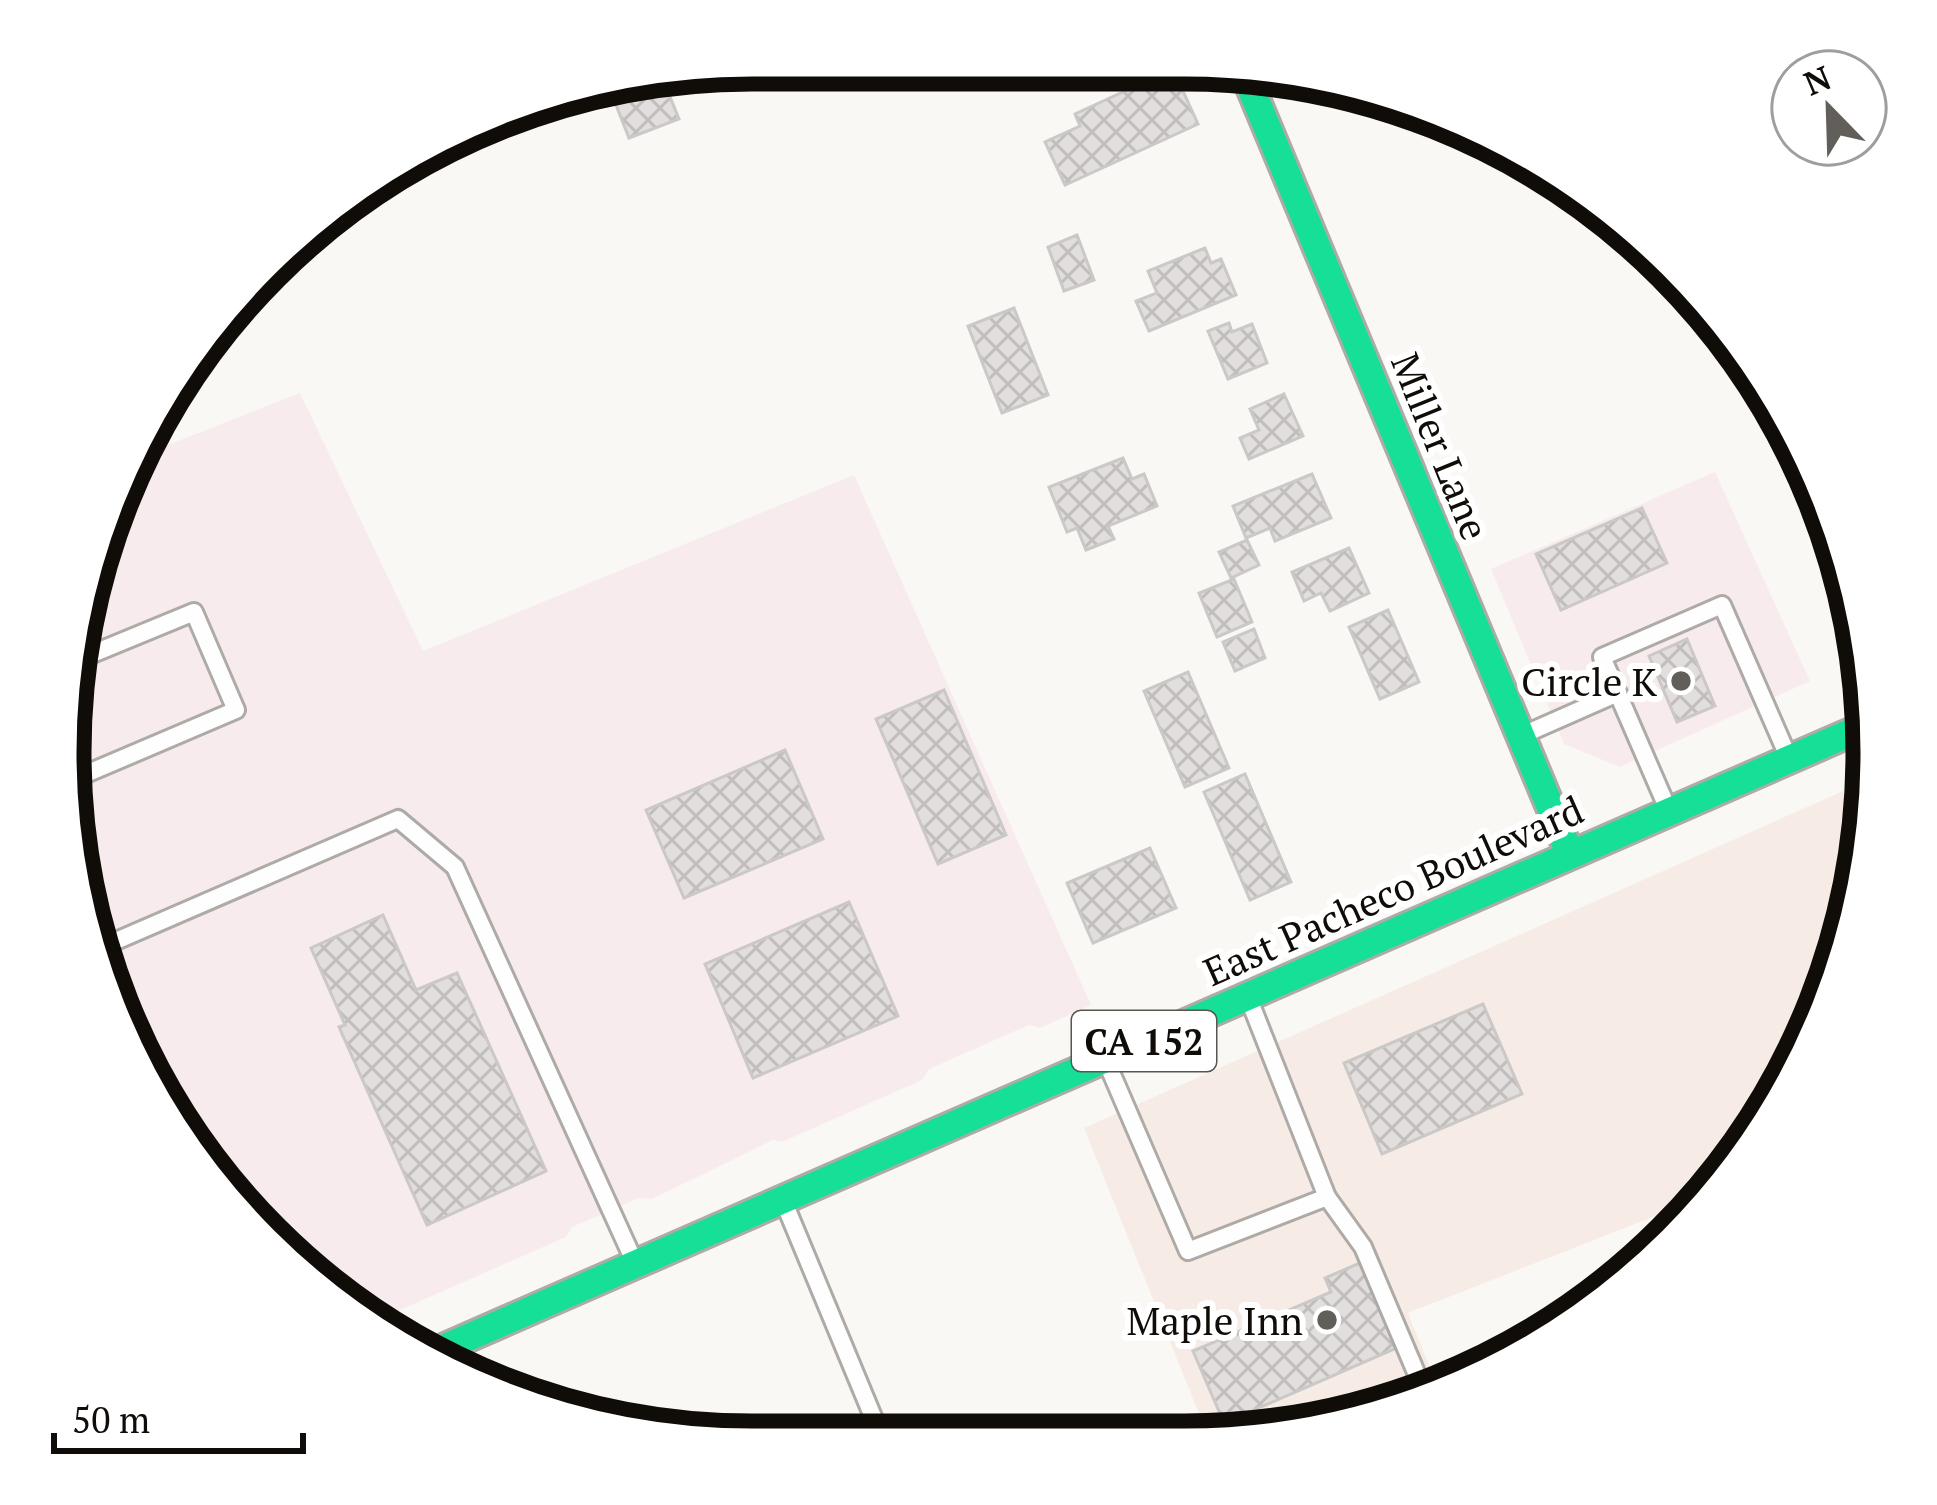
<svg xmlns="http://www.w3.org/2000/svg" width="1937" height="1505" viewBox="0 0 1937 1505" font-family="'PT Serif',serif">
<style>
.commercial{fill:#f7ebed}
.industrial{fill:#f7ece5}
.building{fill:url(#building-cross-hatch);stroke:#cbc8c8;stroke-width:3}
.lines{fill:none;stroke-linecap:round;stroke-linejoin:round}
.lane-casing{stroke:#aeaba7;stroke-width:22}
.fast-casing{stroke:#aeaba7;stroke-width:33}
.lane{stroke:#fefefe;stroke-width:16}
.fast{stroke:#16e098;stroke-width:27}
.poi-dot{fill:#625f5a;stroke:#fff;stroke-width:4.5}
.labels{text-anchor:middle;dominant-baseline:central;stroke-width:12;stroke-linejoin:round;paint-order:stroke}
.shield{fill:#fff;stroke:#585551;stroke-width:3}
.shield-label{font-size:36px;font-weight:bold;fill:#100c07}
.street-label{font-size:39px;fill:#100c07;stroke:#fff}
.poi-label{font-size:39px;fill:#100c07;stroke:#fff;text-anchor:end}
.rim{fill:none;stroke:#100c07;stroke-width:15}
</style>
<defs>
<pattern id="building-cross-hatch" width="8" height="8" patternUnits="userSpaceOnUse" patternTransform="scale(3)"><rect width="8" height="8" fill="#e2dede"/><path d="M0 0l8 8M0 8l8-8" fill="none" stroke="#c1bdbd"/></pattern>
</defs>
<rect width="100%" height="100%" fill="#faf8f5"/>
<g class="commercial">
<polygon points="300,393 423,651 854,475 1091,1005 1040,1028 1029,1025 929,1069 922,1080 782,1142 773,1140 652,1199 639,1198 572,1227 566,1237 368,1324 179,1135 87,932 63,753 86,575 135,458"/>
<polygon points="1715,472 1810,681 1620,767 1564,744 1491,569"/>
</g>
<polygon class="industrial" points="1861,783 1861,888 1757,1136 1691,1202 1408,1313 1439,1389 1407,1405 1274,1436 1208,1436 1084,1128"/>
<g class="building">
<polygon points="1173,69 1198,124 1065,185 1045,142 1080,126 1075,114"/>
<polygon points="676,73 681,87 668,92 679,119 629,138 607,82"/>
<polygon points="1077,235 1094,280 1064,291 1048,247"/>
<polygon points="1205,248 1211,263 1221,259 1236,295 1149,331 1136,301 1157,293 1148,271"/>
<polygon points="1014,308 1048,395 1002,413 968,326"/>
<polygon points="1229,323 1232,332 1252,324 1267,363 1228,379 1208,331"/>
<polygon points="1284,394 1303,436 1249,459 1240,438 1259,430 1250,409"/>
<polygon points="1123,458 1132,479 1144,474 1157,506 1108,526 1114,539 1086,550 1077,528 1067,532 1049,487"/>
<polygon points="1312,474 1331,518 1275,541 1270,528 1246,538 1233,506"/>
<polygon points="1642,508 1667,563 1561,610 1536,554"/>
<polygon points="1247,540 1259,565 1231,578 1219,552"/>
<polygon points="1349,548 1369,593 1330,611 1321,593 1304,601 1292,572"/>
<polygon points="1234,579 1252,622 1217,637 1199,593"/>
<polygon points="1388,610 1419,682 1380,699 1349,627"/>
<polygon points="1254,629 1265,658 1235,671 1223,642"/>
<polygon points="1687,639 1715,706 1677,722 1649,656"/>
<polygon points="1188,672 1229,768 1185,787 1144,691"/>
<polygon points="944,690 1006,835 938,864 876,719"/>
<polygon points="785,750 823,839 684,898 646,810"/>
<polygon points="1245,774 1291,882 1250,900 1204,792"/>
<polygon points="1150,848 1176,908 1093,943 1067,883"/>
<polygon points="849,902 898,1016 753,1078 705,964"/>
<polygon points="383,915 416,990 457,973 546,1171 427,1225 339,1027 345,1025 311,948"/>
<polygon points="1483,1004 1522,1094 1382,1154 1344,1063"/>
<polygon points="1362,1262 1399,1347 1224,1423 1193,1351 1331,1292 1325,1278"/>
</g>
<g class="lines">
<defs>
<g id="lane">
<polyline points="1525,734 1618,693"/>
<polyline points="67,782 236,710 194,612 75,661"/>
<polyline points="1664,800 1602,657 1722,605 1784,747"/>
<polyline points="95,950 398,819 455,867 630,1252"/>
<polyline points="1110,1070 1188,1251 1327,1197 1252,1007"/>
<polyline points="1327,1197 1363,1247 1426,1396"/>
<polyline points="788,1212 881,1436"/>
</g>
<g id="fast">
<polyline points="1242,67 1570,854"/>
<polyline points="428,1355 1861,728"/>
</g>
</defs>
<use href="#lane" class="lane-casing"/>
<use href="#fast" class="fast-casing"/>
<use href="#lane" class="lane"/>
<use href="#fast" class="fast"/>
</g>
<g class="poi-dot">
<circle cx="1681" cy="681" r="12"/>
<circle cx="1327" cy="1320" r="12"/>
</g>
<g class="labels">
<rect class="shield" x="1072" y="1011" width="144" height="60" rx="9"/>
<g class="shield-label">
<text x="1144" y="1041">CA 152</text>
</g>
<g class="street-label">
<text transform="translate(1441 446) rotate(68)">Miller Lane</text>
<text transform="translate(1393 890) rotate(-24)">East Pacheco Boulevard</text>
</g>
<g class="poi-label">
<text x="1657" y="681">Circle K</text>
<text x="1303" y="1320">Maple Inn</text>
</g>
</g>
<path d="M0 0H1937V1505H0ZM752 84H1185A668 668 0 0 1 1853 752V753A668 668 0 0 1 1185 1421H752A668 668 0 0 1 84 753V752A668 668 0 0 1 752 84Z" fill="#fff" fill-rule="evenodd"/>
<path class="rim" d="M752 84H1185A668 668 0 0 1 1853 752V753A668 668 0 0 1 1185 1421H752A668 668 0 0 1 84 753V752A668 668 0 0 1 752 84Z"/>
<g transform="translate(1829 108) rotate(337)"><circle r="57" fill="#ffffff" stroke="#9f9e9c" stroke-width="3"/>
<path d="M0-9L21 45L0 30L-21 45Z" fill="#625f5a"/>
<text y="-18" font-size="33" font-weight="bold" text-anchor="middle" fill="#100c07">N</text>
</g>
<path d="M54 1433v18h249v-18" fill="none" stroke="#100c07" stroke-width="6"/>
<text x="72" y="1433" font-size="36" fill="#100c07" stroke="#ffffff" stroke-width="9" paint-order="stroke">50 m</text>
</svg>
